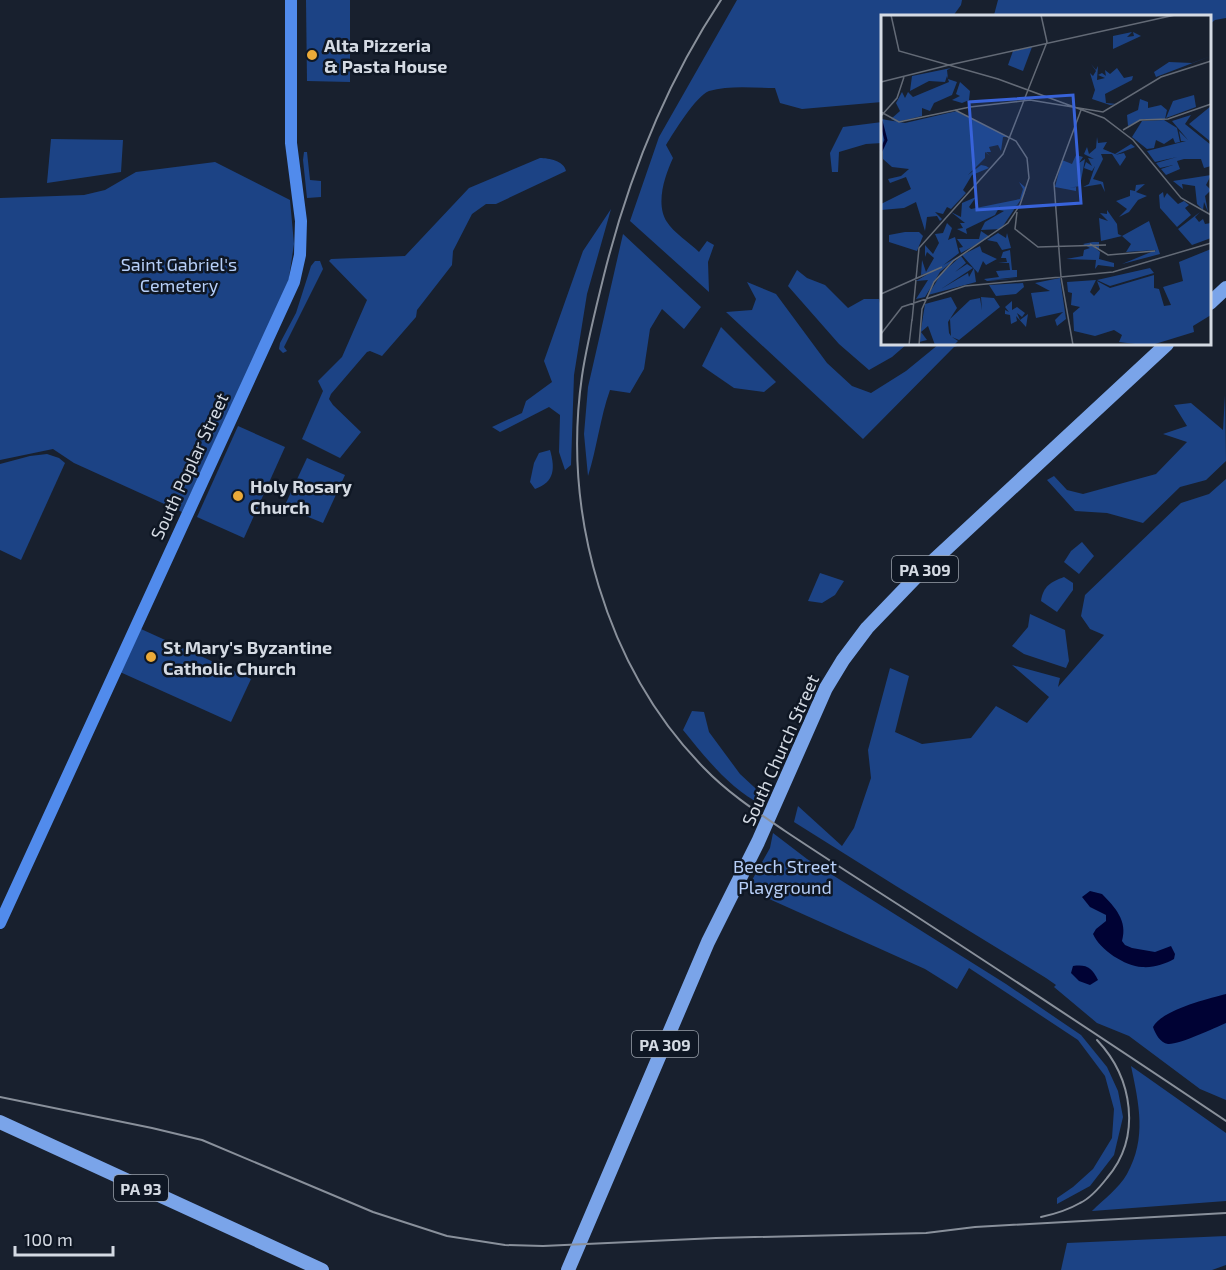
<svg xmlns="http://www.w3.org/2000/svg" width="1226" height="1270" viewBox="0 0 1226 1270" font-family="'Exo 2',sans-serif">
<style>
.green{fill:#1c4385}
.water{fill:#000234}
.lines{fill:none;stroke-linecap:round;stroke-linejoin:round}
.major{stroke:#518bec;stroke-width:12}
.highway{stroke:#7aa4e9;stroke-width:14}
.rail{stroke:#89909b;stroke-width:2}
.poi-dot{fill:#ebaa39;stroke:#0f1724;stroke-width:2}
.labels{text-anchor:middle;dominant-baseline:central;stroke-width:5;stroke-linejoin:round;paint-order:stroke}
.shield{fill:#0f1724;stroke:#99a0aa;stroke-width:1.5}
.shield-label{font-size:16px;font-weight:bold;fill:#d4dae3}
.poi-label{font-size:18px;font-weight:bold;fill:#d4dae3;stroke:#0f1724;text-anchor:start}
.park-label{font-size:18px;fill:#b7cff8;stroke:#0f1724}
.street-label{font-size:18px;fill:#d4dae3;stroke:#0f1724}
.inset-river{fill:none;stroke:#000234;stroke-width:3}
.inset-road{fill:none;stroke:#636a76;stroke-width:1.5}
.view{fill:#3863da;fill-opacity:0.15;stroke:#3863da;stroke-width:3}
.inset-edge{fill:none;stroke:#d4dae3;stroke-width:3}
</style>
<rect width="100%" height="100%" fill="#18202e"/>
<g class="green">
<polygon points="306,0 350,0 350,82 307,81"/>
<path d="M737,0H962L961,5L953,16H882V102L802,109L780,103L775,88C755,88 729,85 709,91C696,96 674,132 666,145L673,158C665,175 655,204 667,222C673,232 690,243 699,252L707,241L714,245L708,262L709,292L630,221L659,137Z"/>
<polygon points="998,0 1226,0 1226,18 1215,20 1210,24 1210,16 991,16 994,15"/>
<polygon points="882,122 882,143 866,144 839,152 838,172 832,172 830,153 843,127"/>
<polygon points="51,139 123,140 121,172 47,183"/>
<polygon points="304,152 307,152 310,180 321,181 321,197 307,198 303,160"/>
<path d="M540,158C549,158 564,161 566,171L496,204H486L472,214L453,251L452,265L417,310L416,317L382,356L370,351L367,352L331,394L329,399L333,405L361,432L340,458L302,439L323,391L318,381L342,357L367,300L331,263L329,261L331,259L405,256L469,188Z"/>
<polygon points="215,162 290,200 294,244 288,284 182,512 74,463 53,449 0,460 0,198 84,195 105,190 136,172"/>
<polygon points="611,209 587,294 574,375 571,465 565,470 559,452 560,415 549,407 500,432 492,427 522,413 526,401 552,382 544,361 583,251"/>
<path d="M623,234L701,307L684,329L662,309L650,329L644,369L630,393L610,390C600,418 597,448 588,476L584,434L588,387Z"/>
<polygon points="315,261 320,261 323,269 284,347 287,351 283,353 279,349 280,343 296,313 311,266"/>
<polygon points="797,270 807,278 825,285 848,308 864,299 879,299 882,312 882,344 907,344 892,357 869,370 839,344 788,286"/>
<polygon points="747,282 776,294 827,363 852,386 871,393 906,371 939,344 964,344 954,347 863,439 726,312 752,310 756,299"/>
<polygon points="721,327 776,382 764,392 734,388 702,366"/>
<polygon points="1225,395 1226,461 1206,480 1180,487 1143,523 1107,513 1075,511 1047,480 1054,476 1067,490 1083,494 1156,474 1187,442 1163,434 1187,426 1174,405 1191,403 1223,430"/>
<polygon points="238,426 285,447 244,538 197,517"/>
<path d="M550,450C555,468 555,482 535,489L530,482L534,463L539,453Z"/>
<polygon points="47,454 59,458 65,463 21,560 0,550 0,464 30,456"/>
<polygon points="307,458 345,475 323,523 284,507"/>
<polygon points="1226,479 1226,1100 1200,1089 1129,1036 1097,1023 1054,987 1056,985 1046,978 896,886 794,822 798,806 842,846 854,828 871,778 868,750 890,668 909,676 895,732 922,744 971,738 996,706 1027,723 1049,697 1012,665 1060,678 1058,687 1104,635 1090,629 1081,616 1085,595 1181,503 1209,494"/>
<polygon points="1082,542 1094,556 1079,574 1064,562 1071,551"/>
<polygon points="820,573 844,581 835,595 822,603 808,601"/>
<path d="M1064,577L1073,583V590L1057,612L1041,601C1043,586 1051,582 1064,577Z"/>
<polygon points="1030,614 1065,630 1069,661 1066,668 1024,654 1012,646 1028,627"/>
<polygon points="141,629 251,679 231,722 120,672"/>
<path d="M692,711L704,712L709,732L740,774L766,798L762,805C729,788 706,758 683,730Z"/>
<polygon points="773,833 807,859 1006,984 1081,1035 1107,1067 1118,1091 1123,1117 1114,1155 1090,1186 1057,1204 1057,1198 1073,1187 1093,1169 1112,1138 1114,1109 1105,1076 1078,1040 969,968 957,989 925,969 747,889 770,848"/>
<path d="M1131,1066L1226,1133V1201L1092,1211C1103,1200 1119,1188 1127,1174C1147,1138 1139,1104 1131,1066Z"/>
<polygon points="1226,1236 1226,1265 1212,1270 1061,1270 1067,1243"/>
</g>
<g class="water">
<path d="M1090,891L1102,894C1115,907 1128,921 1122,941L1125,945L1132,948L1155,952L1171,946L1175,954L1174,959C1165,964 1153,968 1142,967C1125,966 1100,950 1093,934L1096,929L1106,921V915L1090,907L1082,897Z"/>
<path d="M1073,966C1087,964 1092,968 1098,980L1090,985L1079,981L1071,973Z"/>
<path d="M1226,994V1023C1215,1028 1178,1045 1168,1044C1160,1043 1155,1033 1153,1027C1162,1010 1207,999 1226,994Z"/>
</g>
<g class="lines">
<polyline class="major" points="0,923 294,282 300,255 301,221 291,143 291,0"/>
<g class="highway">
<polyline points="1210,303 1226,288"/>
<polyline points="0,1122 322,1270"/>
<polyline points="568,1270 708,942 758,842 826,688 843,660 867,628 918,575 1167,344"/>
</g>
<g class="rail">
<path d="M721,0C666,83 628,179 604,275C596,308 587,342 582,376C562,514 606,668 704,768C728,793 757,812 785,831C824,857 863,882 902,907C1011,978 1119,1049 1226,1121"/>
<polyline points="0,1097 152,1128 202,1140 373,1212 447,1236 505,1245 543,1246 716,1238 926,1233 975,1227 1226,1213"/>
<path d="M1041,1217C1055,1214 1068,1210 1080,1203C1091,1198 1100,1187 1107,1178C1142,1137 1133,1078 1097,1040"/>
</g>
</g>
<g class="poi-dot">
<circle cx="312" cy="55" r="6"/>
<circle cx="238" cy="496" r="6"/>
<circle cx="151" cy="657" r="6"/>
</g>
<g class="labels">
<g class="shield">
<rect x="892" y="556" width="66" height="26" rx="4.5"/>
<rect x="632" y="1031" width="66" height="26" rx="4.5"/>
<rect x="114" y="1175" width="54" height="26" rx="4.5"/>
</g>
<g class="shield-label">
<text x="925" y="569">PA 309</text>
<text x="665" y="1044">PA 309</text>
<text x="141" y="1188">PA 93</text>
</g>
<g class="poi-label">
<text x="324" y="45">Alta Pizzeria<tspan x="324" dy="21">&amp; Pasta House</tspan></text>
<text x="250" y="486">Holy Rosary<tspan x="250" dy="21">Church</tspan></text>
<text x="163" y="647">St Mary's Byzantine<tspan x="163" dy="21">Catholic Church</tspan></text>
</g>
<g class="park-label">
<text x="179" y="264">Saint Gabriel's<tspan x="179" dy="21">Cemetery</tspan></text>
<text x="785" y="866">Beech Street<tspan x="785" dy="21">Playground</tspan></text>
</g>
<g class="street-label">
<text transform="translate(189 466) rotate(-65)">South Poplar Street</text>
<text transform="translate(780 750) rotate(-66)">South Church Street</text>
</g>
</g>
<g transform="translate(881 15)">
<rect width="330" height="330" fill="#18202e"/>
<path d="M251,17L246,22L253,21L252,17L260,21L232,34V21ZM151,32L142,56L127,50L132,36ZM330,41L275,62L273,57L288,47L311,48ZM210,49L215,55L217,51L216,65L224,63L217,60L221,58L225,61L226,68L224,55L229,59L236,53L243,63L252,61L251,65L224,79L225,88L236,89L229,90L211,84L214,75L209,58L212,61L215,56ZM70,53L66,55L67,64L76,67L71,80L53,88L49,96L41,93V101L16,107L10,104L19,96L15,88L21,77L24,83L27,77L32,82L68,67L66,61L64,67L48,66L29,76L31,61ZM79,67L89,76L88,85L81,88L71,85L79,81L75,79ZM313,80L315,92L285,103L292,86ZM259,84L267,87V93L280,90L286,95L284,104H263L247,111L246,100L257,95ZM330,91V127L308,109ZM76,96L127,122H122L120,136L117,130L108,132L110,137H105L109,141L104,137V143L87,160L100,150L105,151L108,153L91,160L82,175L85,178L70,194L66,192L62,199L54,197L61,204L59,206L56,201L46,202L44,216L35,187L23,193L0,195V189L30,174L25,162L9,168L7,164L20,161L28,154L11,152L2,144L0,104L24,108ZM310,100L304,109L330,130V151L323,153L320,144H303L296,146L299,154L285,160L280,154L292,150L279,153L275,148L296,142L274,147L266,136L305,126H300L298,116L307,125L291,106ZM283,105L296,113L299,127L294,128L292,123L283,129L275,125L273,133L266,134L251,122L261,106ZM216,122L217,128L226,127L222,134L234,139L250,129L254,132L234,140L243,138L245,142L239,151L231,139H220L222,144L212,164L222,167L224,177L220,169L202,172L208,169L214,151L211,156L203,153L205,147L211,151L207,143L213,144L203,139L206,132L208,139L215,133ZM195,140L202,142L198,148L204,144L199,171L188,173L195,172V176L174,172L181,145L191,149ZM330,160L325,170L330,175L324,181L327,197L323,187L322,195L316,189L314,171L301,169L302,174L292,166ZM138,167L145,173L143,180L120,214L100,215L104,207L123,196L118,195L119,191L114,200L85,214L86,219L76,214L82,213L79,208H84L70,197L80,202L81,188L95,182L88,192L90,194L139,184L142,174ZM264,169L255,177L266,181L257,185L248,197L238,202L246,194L235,186L249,181V175L254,176L255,170ZM282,177L283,183L286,178L297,189L303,186L308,190L304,193L310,200L296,212L279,193L278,180ZM226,195L236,209L237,219L241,221L268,206L279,239L241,249L275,235L245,237L250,229L241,221L220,226L218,203L227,206L219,198L226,199ZM319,197L314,202L318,207L322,204L324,209L330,208V223L311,230L297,214ZM66,208L71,213L67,225L74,222L78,238L56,255L40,260L41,245L45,257L53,243L46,237L44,242V230L52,239L58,228L54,219L62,218ZM100,216L109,222L80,238L78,233L82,232L76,224H98ZM24,217H38L42,221L36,236L8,227V220ZM117,218L125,223L126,218L130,233L121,235L116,227L106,225ZM212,227H218V234L211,230L219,237L218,244L233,248V252L217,250L214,254L215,245L185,244L202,241L203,235L209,233L202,229ZM99,231L101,237L116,244L105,250L102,246L97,258L81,240ZM330,234V300L312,311L313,317L274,329H254L238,327L241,320L233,315L214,321L193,316L192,298L199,292L190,290L191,278L187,277L186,267L215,265L209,277L213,281L219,274L216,266L229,273L273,260V273L278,274L283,291L290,290L282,272L302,266L298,247ZM129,235L131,255H136V262L109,265L139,263L106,266L103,264L118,262L115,256L129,255L128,248H117L126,247L125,243H120L122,237ZM78,241L59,257L44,282L35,284L47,265L35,266ZM80,241L85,248L74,257L86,249L92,253L60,274L87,258L88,262L93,253L95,267L47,280L60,259ZM269,253L273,258L229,271L216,265ZM179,263L185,304L176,311L174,305L182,297L155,303L150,278L169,276L154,268ZM142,268L143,272L135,279L115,281L108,270ZM70,282L76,293L67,307L68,318L70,321L69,304L89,285L99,283L101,295L100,282L113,283L119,292L78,325L71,322L77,326L73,330H54L47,311L40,317L46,325L38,327L44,289ZM131,286V295L136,292L144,298L141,302L136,298L139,305L147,299L145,312L135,301L136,306L130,309L129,300L124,299V295L128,297L124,292Z" fill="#1c4385"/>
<path class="inset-river" d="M0,106L5,125L0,136"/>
<path class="inset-road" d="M10,0L18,36L117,64L223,103L252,125L300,183L330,200M68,50L294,0M0,67L68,50M147,75L166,27L160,0M0,97L18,107L89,92L149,85L222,97L280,62L330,46M0,101L16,83L23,62M242,115L259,105L287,104L330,89M136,197L134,214L157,232L225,230M209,229L227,240L274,236M180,262L192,330M180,262L173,168L200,95M0,279L61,252M31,306L38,233L122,139L147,75M0,319L21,292L84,271L232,257L330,228M28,330L31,304M38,330L41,294L53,267L72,246L127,208L139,190L148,163L146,143L135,126L74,95"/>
<path class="view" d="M192,80L200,188L96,195L88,87Z"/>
<rect width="330" height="330" class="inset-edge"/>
</g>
<path d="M15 1246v9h98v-9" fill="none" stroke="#d4dae3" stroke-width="3"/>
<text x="24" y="1246" font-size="18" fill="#d4dae3" stroke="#0f1724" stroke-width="4.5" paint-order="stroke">100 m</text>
</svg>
